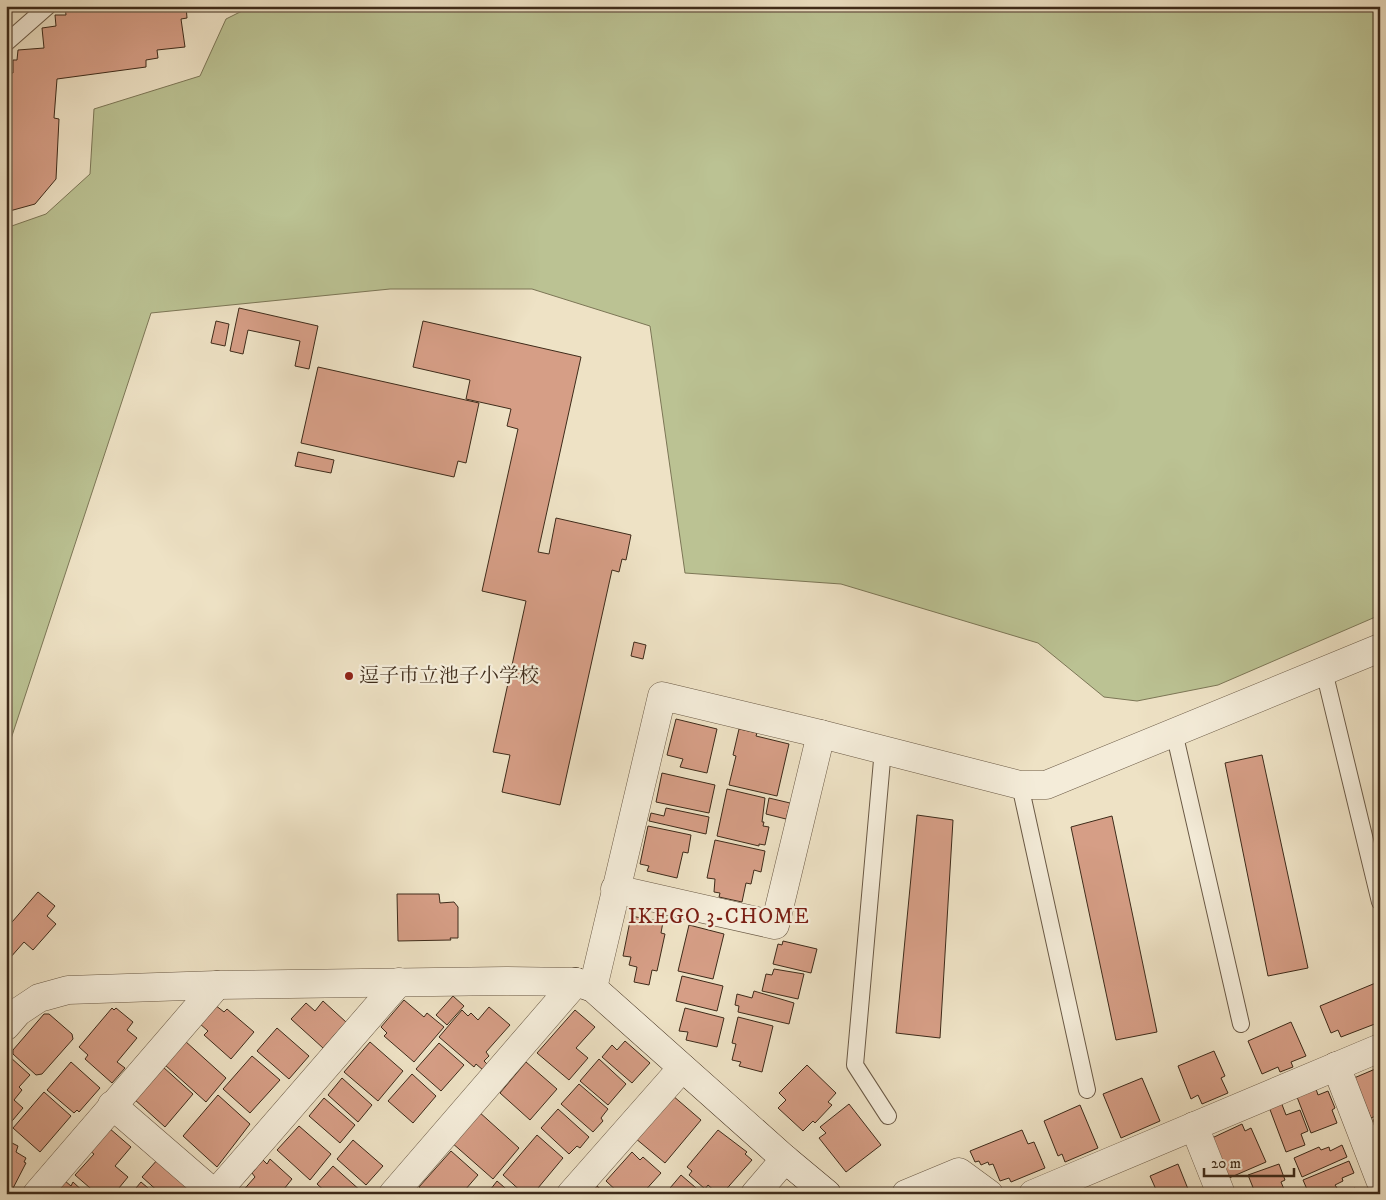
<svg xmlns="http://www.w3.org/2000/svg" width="1386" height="1200" viewBox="0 0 1386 1200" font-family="'IM FELL DW Pica','Noto Serif JP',serif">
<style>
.green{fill:#bbc293;stroke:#7c7656}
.building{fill:#d69e86;stroke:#3e2b1a}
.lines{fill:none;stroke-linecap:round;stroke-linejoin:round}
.lane-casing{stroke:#6a5945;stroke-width:18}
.street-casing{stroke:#6a5945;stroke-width:29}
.secondary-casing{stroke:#3e2b1a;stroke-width:29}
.lane{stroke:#f4ecd9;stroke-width:16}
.street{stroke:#f4ecd9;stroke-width:28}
.secondary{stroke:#f4ecd9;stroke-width:28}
.poi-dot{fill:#8f2418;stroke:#f4ecd9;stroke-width:2}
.labels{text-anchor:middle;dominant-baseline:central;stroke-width:4.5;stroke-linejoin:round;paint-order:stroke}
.poi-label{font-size:20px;fill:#3e2b1a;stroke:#f4ecd9;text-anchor:start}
.neighbourhood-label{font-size:21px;letter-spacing:1px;fill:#7a1f14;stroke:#f4ecd9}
</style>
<rect width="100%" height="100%" fill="#eee2c5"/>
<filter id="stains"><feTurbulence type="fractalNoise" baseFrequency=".004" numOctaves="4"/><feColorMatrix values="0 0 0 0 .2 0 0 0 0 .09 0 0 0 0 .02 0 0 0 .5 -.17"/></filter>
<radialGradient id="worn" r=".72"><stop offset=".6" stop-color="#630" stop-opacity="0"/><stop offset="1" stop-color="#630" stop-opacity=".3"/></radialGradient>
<polygon class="green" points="252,6 1380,6 1380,615 1218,685 1137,701 1104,697 1038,643 841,584 685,573 650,326 532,289 390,289 151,313 6,754 6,228 46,214 90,174 94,109 200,76 226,19"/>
<g class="building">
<polygon points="65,6 186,6 187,18 181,19 185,47 157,50 158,58 146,60 146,67 57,79 54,118 59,119 56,179 35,204 6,212 6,73 13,73 13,60 17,60 18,50 44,48 42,28 56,26 55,15 66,15"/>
<polygon points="239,308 318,326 309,369 295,366 300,341 248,330 243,354 230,351"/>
<polygon points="216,321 229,324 225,346 211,343"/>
<polygon points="423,321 581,357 538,552 549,554 556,518 631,535 626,560 622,559 619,572 612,570 560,805 502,792 510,755 493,752 526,601 482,591 518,429 507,426 511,409 466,399 470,380 413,367"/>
<polygon points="318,367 479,403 466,463 458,461 454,477 301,443"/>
<polygon points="298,452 334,460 331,473 295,466"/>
<polygon points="634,642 646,645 643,659 631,656"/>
<polygon points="1380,696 1380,721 1375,697"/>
<polygon points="676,719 717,729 707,773 680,767 683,759 667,755"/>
<polygon points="739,729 757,733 756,736 789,744 777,796 729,785 736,756 733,755"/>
<polygon points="1262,755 1308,968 1268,976 1225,763"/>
<polygon points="662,773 715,785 709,813 656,802"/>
<polygon points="727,789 765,798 762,822 764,822 763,826 769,827 765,845 759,844 759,846 717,836"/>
<polygon points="769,798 790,803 786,819 766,814"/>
<polygon points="666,808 709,817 706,834 649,821 651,813 664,816"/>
<polygon points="917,815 953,820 940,1038 896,1033"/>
<polygon points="1112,816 1157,1032 1116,1040 1071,827"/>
<polygon points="648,826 691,835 688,853 683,852 677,878 647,871 649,866 640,864"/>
<polygon points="715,840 765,851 761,872 754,870 751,884 746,883 742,902 719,897 720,893 714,892 715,879 707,878"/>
<polygon points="38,892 55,906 47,916 56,924 33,950 24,942 10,958 6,955 6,929"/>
<polygon points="397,894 439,894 440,903 454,902 458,907 458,938 450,938 451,940 398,941"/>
<polygon points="631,916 663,922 661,933 665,934 657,971 652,970 649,985 634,982 637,967 629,965 631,957 623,956"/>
<polygon points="689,925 724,934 713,979 678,971"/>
<polygon points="783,941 817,949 811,973 773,964 778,944 782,945"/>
<polygon points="774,969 804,974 798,999 762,991 766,974 772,975"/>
<polygon points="682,976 723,986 717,1011 676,1001"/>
<polygon points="1378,982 1380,1003 1375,1005 1380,1022 1341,1037 1338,1030 1331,1033 1320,1006"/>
<polygon points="754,991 794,1003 789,1024 738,1012 739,1006 735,1005 737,994 752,998"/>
<polygon points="453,996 464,1006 447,1025 436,1015"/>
<polygon points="404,1000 424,1017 427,1013 444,1027 414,1062 384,1036 387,1033 381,1027"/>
<polygon points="323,1001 346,1022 323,1048 291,1019 306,1003 315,1011"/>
<polygon points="215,1005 224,1012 227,1009 254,1032 231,1059 204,1035 208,1031 199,1023"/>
<polygon points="489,1007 510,1025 486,1052 489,1056 484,1061 488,1065 483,1070 476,1064 474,1067 439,1037 462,1010 468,1016 471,1013 478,1020"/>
<polygon points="112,1008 114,1010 116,1008 133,1022 127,1030 137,1038 117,1062 125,1068 112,1083 85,1059 88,1055 79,1047"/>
<polygon points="685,1008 724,1018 717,1047 686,1040 688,1032 679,1031"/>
<polygon points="575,1010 595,1027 576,1048 588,1058 569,1080 537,1053"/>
<polygon points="44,1014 49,1014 72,1034 73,1039 42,1074 36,1075 13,1054 13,1050"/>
<polygon points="738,1017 773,1026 762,1072 739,1066 741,1062 732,1060 736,1044 732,1043"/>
<polygon points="1291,1022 1306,1056 1291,1062 1293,1067 1280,1072 1278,1067 1262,1074 1248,1041"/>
<polygon points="277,1028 309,1056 289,1079 257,1051"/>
<polygon points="185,1041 226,1078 206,1102 165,1065"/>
<polygon points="625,1041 650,1063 632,1083 602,1057 612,1045 617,1050"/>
<polygon points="370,1042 403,1071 378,1101 344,1072"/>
<polygon points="439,1043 464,1065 441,1091 416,1069"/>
<polygon points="1214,1051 1225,1076 1221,1078 1228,1093 1202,1104 1198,1095 1191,1099 1178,1066"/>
<polygon points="252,1056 280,1080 250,1113 223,1089"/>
<polygon points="10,1057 30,1075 19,1087 22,1090 14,1100 23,1108 7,1127 6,1061"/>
<polygon points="599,1059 626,1084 608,1105 580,1081"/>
<polygon points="71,1062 100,1088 79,1112 77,1110 74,1113 47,1090"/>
<polygon points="526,1062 557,1089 530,1120 500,1093"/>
<polygon points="807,1065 836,1093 828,1102 832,1105 815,1123 813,1121 803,1131 778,1108 786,1100 779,1093"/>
<polygon points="163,1067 193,1094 165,1127 134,1099"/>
<polygon points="1380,1067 1380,1114 1371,1118 1354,1078"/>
<polygon points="412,1074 436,1096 413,1123 388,1101"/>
<polygon points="342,1078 372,1105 358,1122 328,1095"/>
<polygon points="1142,1078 1160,1121 1121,1138 1103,1094"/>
<polygon points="579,1084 608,1109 601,1118 603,1121 593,1132 561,1104"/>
<polygon points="1316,1089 1318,1095 1328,1091 1335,1108 1332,1110 1337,1123 1311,1133 1297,1097"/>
<polygon points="44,1092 71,1116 40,1152 13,1128"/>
<polygon points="218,1095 250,1124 217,1167 183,1136"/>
<polygon points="672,1095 701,1120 665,1163 635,1138"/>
<polygon points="324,1098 355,1125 340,1143 309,1116"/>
<polygon points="1281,1102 1286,1115 1300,1110 1308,1131 1301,1134 1305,1145 1286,1152 1269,1107"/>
<polygon points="849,1104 881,1145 846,1172 819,1138 826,1133 820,1127"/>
<polygon points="1080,1105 1098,1148 1065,1162 1062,1154 1058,1156 1044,1121"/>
<polygon points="558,1109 589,1137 580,1148 577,1146 569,1154 541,1128"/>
<polygon points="478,1111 519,1148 493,1179 451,1142"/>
<polygon points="1380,1117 1380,1136 1373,1120"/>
<polygon points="1242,1124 1245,1131 1251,1128 1266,1162 1229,1178 1212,1138"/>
<polygon points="299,1126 331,1154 310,1180 277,1150"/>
<polygon points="109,1128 131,1147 115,1166 128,1177 114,1194 97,1194 75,1175 94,1154 90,1151"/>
<polygon points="718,1130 747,1152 745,1154 752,1160 722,1194 718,1194 708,1185 705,1189 689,1175 692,1171 687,1167"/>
<polygon points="1022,1130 1028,1144 1034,1142 1045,1168 1011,1182 1009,1178 1000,1181 993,1164 989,1165 988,1162 981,1165 979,1161 975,1162 970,1151"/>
<polygon points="537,1135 563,1158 533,1194 524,1194 503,1175"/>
<polygon points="6,1140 18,1146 16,1152 26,1158 24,1162 26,1163 10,1194 6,1194"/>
<polygon points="353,1140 383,1166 366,1185 337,1159"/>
<polygon points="1342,1145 1347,1157 1302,1177 1294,1158 1319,1147 1321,1150 1329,1147 1330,1151"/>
<polygon points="451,1151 478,1175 465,1190 469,1194 427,1194 419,1187"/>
<polygon points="632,1152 640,1160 643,1157 661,1173 642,1194 638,1192 620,1194 606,1181"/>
<polygon points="158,1159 190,1187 184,1194 161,1194 142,1177"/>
<polygon points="270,1159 292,1179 280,1194 240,1194 255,1177 252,1173 263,1160 267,1164"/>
<polygon points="1349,1161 1354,1173 1342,1178 1343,1181 1335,1185 1337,1188 1324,1194 1309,1194 1303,1180"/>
<polygon points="1178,1164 1190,1194 1158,1194 1150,1176"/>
<polygon points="1279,1164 1285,1180 1281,1182 1286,1194 1245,1194 1254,1190 1248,1175"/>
<polygon points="333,1166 362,1192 360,1194 328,1194 317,1184"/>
<polygon points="681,1175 703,1194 665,1194"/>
<polygon points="65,1181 71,1186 73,1182 86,1194 53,1194"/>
<polygon points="497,1181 512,1194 487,1194"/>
<polygon points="141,1182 155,1194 131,1194"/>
<polygon points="597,1186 606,1194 590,1194"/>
<polygon points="1355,1188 1358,1194 1341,1194"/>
</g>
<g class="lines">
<defs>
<g id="lane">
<polyline points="6,43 48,6"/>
<polyline points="1324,671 1380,902"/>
<polyline points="1174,732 1241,1024"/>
<polyline points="883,749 855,1065 888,1116"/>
<polyline points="1020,785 1087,1090"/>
</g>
<g id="street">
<polyline points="615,889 775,925 821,734"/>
<polyline points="593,988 662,696 821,734 1020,785 1046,785 1380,648"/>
<polyline points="6,1026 18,1012 39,998 68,990 217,985 506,981 576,982"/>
<polyline points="1336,1066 1380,1180"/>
<polyline points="112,1105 215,1194"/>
<polyline points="1194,1126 1221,1194"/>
<polyline points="37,1194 217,985"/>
<polyline points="215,1194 399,982"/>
<polyline points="393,1194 576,982"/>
<polyline points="571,1194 682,1068"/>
<polyline points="755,1194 785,1159"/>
<polyline points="906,1194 959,1172 989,1194"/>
<polyline points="1033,1194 1380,1048"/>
</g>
<polyline id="secondary" points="576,982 593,988 785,1159 827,1194"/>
</defs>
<use href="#lane" class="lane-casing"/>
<use href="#street" class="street-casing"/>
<use href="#secondary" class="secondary-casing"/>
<use href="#lane" class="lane"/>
<use href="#street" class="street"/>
<use href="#secondary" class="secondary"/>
</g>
<circle class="poi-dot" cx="349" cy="676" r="5"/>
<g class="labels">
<g class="poi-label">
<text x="359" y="676">逗子市立池子小学校</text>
</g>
<g class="neighbourhood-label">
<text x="719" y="917">IKEGO 3-CHOME</text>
</g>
</g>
<rect width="1386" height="1200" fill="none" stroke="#eee2c5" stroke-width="25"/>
<rect x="8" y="8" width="1371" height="1185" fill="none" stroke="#3e2b1a" stroke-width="2.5"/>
<rect x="12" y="12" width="1361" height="1175" fill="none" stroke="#3e2b1a"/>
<path d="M1204 1168v8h90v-8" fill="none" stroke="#3e2b1a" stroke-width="2.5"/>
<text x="1211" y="1168" font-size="15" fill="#3e2b1a" stroke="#f4ecd9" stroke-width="4" paint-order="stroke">20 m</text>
<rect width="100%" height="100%" filter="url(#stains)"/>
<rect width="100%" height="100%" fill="url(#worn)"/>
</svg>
